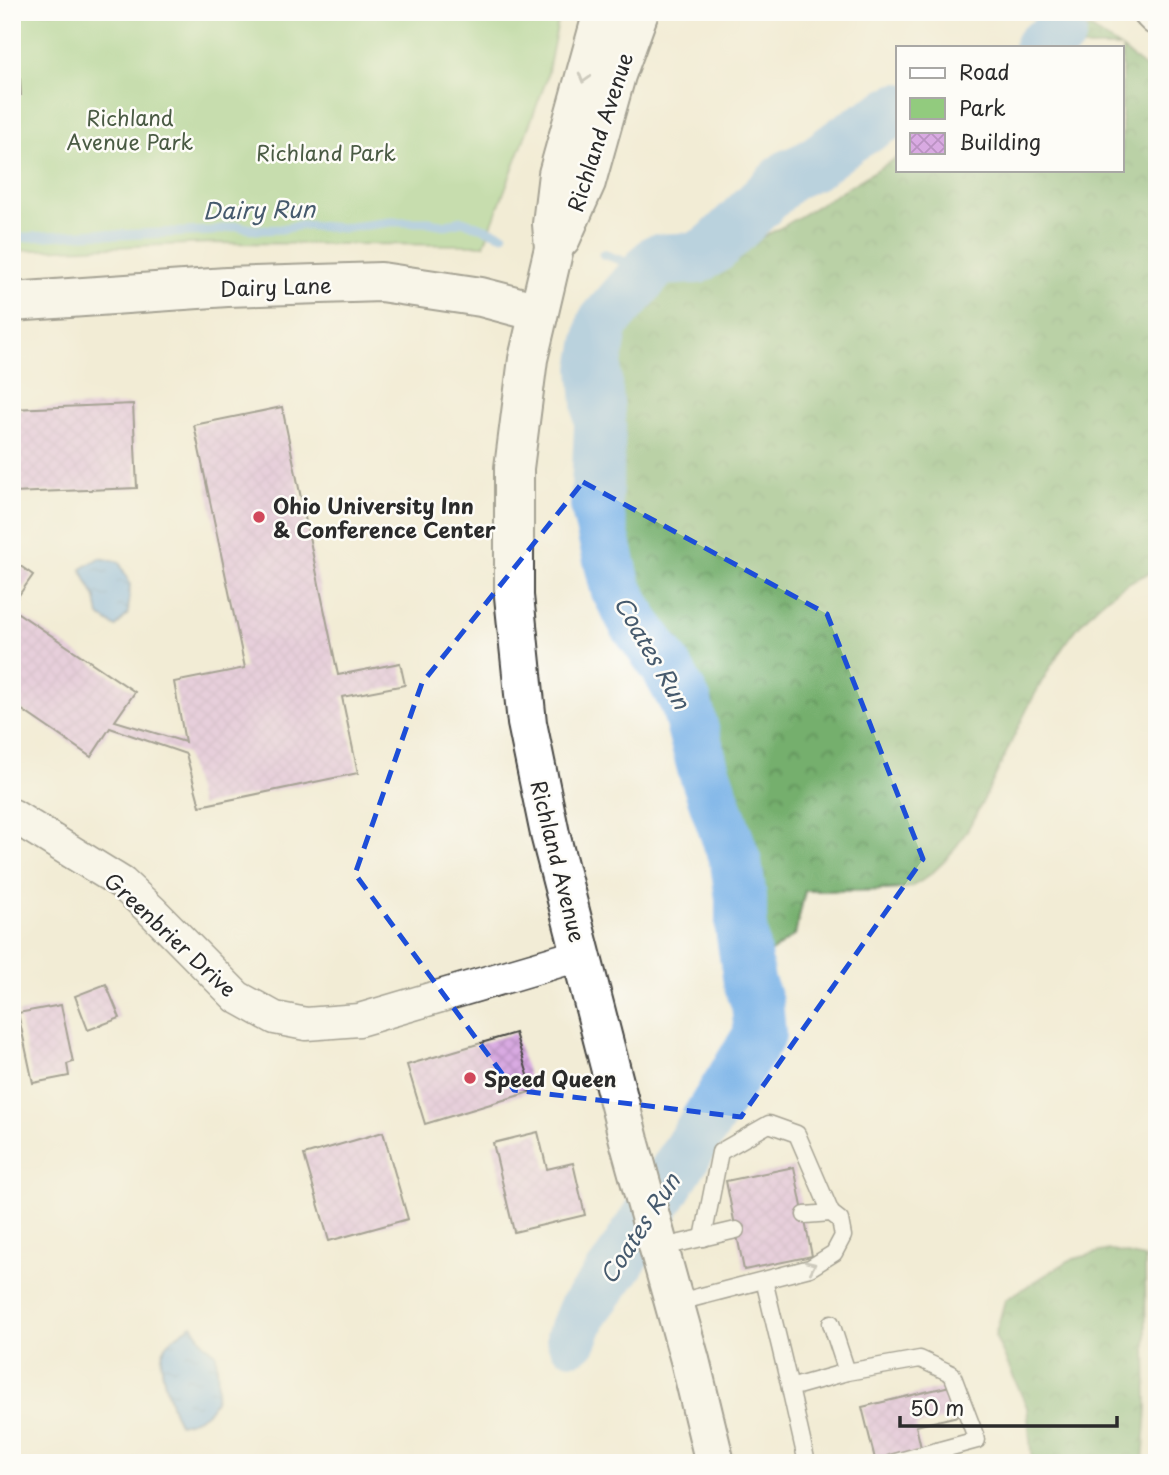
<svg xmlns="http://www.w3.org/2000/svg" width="1169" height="1475" viewBox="0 0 1169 1475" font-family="'Playpen Sans',sans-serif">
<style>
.green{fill:#92cb7e;stroke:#5e7b54;stroke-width:2}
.forest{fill:url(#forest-crowns);stroke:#506d4c;stroke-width:2}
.water{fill:url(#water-ripples);stroke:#516e89;stroke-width:2}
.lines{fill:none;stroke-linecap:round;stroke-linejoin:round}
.stream{stroke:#77b1e7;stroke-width:9}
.river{stroke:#77b1e7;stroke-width:52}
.building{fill:url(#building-cross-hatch)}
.service-casing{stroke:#494845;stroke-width:19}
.minor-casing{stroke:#494845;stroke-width:35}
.tertiary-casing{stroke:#494845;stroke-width:42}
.secondary-casing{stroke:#494845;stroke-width:42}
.motorway-casing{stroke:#494845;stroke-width:42}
.service{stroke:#fff;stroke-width:16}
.minor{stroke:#fff;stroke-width:32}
.tertiary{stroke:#fff;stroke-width:38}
.secondary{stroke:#fff;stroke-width:38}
.motorway{stroke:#fff;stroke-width:38}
.oneway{stroke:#a0a0a0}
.marked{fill:none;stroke:#1d4ed8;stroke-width:5;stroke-dasharray:14 9;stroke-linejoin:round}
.poi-dot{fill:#d1495b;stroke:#fdfcf7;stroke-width:2.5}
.labels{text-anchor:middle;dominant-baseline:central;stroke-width:5;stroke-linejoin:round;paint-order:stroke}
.park-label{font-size:21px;fill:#4a5b44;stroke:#fdfcf7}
.street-label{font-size:21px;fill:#2b2b2b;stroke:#fdfcf7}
.poi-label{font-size:21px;font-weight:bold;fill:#2b2b2b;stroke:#fdfcf7;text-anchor:start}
.water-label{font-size:23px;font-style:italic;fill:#465a6d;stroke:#fdfcf7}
</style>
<defs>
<pattern id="forest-crowns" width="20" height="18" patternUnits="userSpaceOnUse" patternTransform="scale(1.75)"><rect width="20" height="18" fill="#75af6d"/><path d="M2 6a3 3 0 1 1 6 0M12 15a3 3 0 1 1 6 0" fill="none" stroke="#608f5a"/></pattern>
<pattern id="water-ripples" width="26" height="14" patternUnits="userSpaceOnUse" patternTransform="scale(1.75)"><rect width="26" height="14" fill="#77b1e7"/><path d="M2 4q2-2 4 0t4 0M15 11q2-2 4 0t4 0" fill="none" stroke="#6290bb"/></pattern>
<pattern id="building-cross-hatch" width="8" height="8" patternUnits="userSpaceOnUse" patternTransform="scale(1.75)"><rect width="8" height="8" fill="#d9aae2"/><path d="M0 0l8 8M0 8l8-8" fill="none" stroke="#ba92c2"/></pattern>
</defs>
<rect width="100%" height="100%" fill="#fdfcf7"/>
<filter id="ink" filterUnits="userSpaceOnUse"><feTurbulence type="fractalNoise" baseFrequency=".0143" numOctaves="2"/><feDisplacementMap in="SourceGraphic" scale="14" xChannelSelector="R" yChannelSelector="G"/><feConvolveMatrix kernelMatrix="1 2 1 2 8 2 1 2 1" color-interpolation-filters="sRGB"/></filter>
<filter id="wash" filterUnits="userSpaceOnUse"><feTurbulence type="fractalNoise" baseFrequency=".00686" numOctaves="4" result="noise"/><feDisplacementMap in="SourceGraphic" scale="28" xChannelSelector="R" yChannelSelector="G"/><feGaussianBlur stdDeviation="1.57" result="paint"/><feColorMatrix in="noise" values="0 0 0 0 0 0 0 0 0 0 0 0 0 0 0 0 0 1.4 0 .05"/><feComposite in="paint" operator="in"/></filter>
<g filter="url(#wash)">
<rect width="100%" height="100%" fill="#f2ecd6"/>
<polygon class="green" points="12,12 560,12 546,81 484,245 215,243 12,251"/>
<g class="forest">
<polygon points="1090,28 1119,47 1032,47 1050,35"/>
<path d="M1122,49L1157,77V571C1065,596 1022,726 982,803C966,835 945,870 911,887C900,892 823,890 805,891L795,935L764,957L727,948L725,911L734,874L712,822L699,747L694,730L668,681L614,605L596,560L588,492L586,381L588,333L610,301L641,279L676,263L751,243L784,226L898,157V170H1122Z"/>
<polygon points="1108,1250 1145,1258 1147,1408 1143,1463 1032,1463 1027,1407 995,1336 1005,1300 1070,1260"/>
</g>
<g class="water">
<polygon points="99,558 119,562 130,584 128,614 116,627 99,616 96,598 81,569"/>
<path d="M192,1325L205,1344L216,1353C219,1391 223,1416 179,1424C172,1410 157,1367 163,1352C167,1340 183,1331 192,1325Z"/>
</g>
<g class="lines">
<g class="stream">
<polyline points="12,238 99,233 113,235 211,231 237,226 257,230 281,229 301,225 343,228 391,222 429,222 445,225 462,221 503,235"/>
<polyline points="603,254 648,270"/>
</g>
<g class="river">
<polyline points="1040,47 1061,33"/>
<polyline points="572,1338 583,1311 618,1264 760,1034 757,1003 749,982 741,928 741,898 736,863 703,768 686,703 665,665 634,622 616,588 596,505 600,426 595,369 603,323 657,260 697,258 715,247 788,176 812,165 850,137 898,109"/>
</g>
</g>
<g id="blocks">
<g class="building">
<polygon points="12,79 20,79 21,95 12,95"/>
<polygon points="133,404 137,488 12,493 12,409"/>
<polygon points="282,407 338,675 400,663 405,685 342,697 358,773 200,806 186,754 110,728 91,757 12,703 12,664 16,658 12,655 12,609 135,692 115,721 185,742 174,682 245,668 194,425"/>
<polygon points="12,560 33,575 12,605"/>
<polygon points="106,984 120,1018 88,1030 75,996"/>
<polygon points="61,1005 73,1062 67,1064 69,1076 33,1083 18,1013"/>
<polygon points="515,1033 533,1091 425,1124 407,1065"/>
<polygon points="383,1132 408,1219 329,1241 304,1155"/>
<polygon points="538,1132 547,1169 573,1163 585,1215 514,1232 493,1143"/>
<polygon points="794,1167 812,1256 744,1270 726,1181"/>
<polygon points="950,1386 958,1416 916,1426 922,1452 876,1463 862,1407"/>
</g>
</g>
</g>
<g filter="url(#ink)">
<use href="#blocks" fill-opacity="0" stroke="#494845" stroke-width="2"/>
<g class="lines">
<defs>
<g id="service">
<polyline points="703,1238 720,1152 769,1124 797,1134 831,1213"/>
<polyline points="659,1248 736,1230"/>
<polyline points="764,1280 790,1388"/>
<polyline points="675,1303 810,1268 834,1253 843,1236 840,1220 831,1213 805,1215"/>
<polyline points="831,1323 847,1372"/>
<polyline points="807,1463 790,1388 847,1372 920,1359 952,1374 977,1440 892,1463"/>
</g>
<polyline id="minor" points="12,815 122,883 152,911 237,997 275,1018 306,1024 359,1020 583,954"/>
<polyline id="tertiary" points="12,302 227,287 381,282 481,297 538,312"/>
<g id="secondary">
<polyline points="603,12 558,174 552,224 554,248 528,359 514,468 514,596 527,723 550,834 630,1144 690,1360 715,1463"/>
<polyline points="561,238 586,182 616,75 639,12"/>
</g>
<polyline id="motorway" points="1153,12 1157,16"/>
</defs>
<use href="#service" class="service-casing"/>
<use href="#minor" class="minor-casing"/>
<use href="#tertiary" class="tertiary-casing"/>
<use href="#secondary" class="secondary-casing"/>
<use href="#motorway" class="motorway-casing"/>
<use href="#service" class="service"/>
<use href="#minor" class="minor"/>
<use href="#tertiary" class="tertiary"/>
<use href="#secondary" class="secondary"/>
<use href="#motorway" class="motorway"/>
</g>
<defs><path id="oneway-chevron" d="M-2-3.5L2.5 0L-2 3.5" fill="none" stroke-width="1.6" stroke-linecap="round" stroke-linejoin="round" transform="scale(1.75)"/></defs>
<g class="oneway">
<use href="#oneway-chevron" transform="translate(584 78) rotate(106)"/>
<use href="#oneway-chevron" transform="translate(811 1266) rotate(-25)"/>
</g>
</g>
<path d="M0 0H1169V1475H0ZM583,482L827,614L923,859L741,1117L514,1090L355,874L422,683Z" fill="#f2ecd6" fill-opacity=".55" fill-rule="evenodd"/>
<path class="marked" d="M583,482L827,614L923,859L741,1117L514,1090L355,874L422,683Z"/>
<g class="poi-dot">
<circle cx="259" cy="517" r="7"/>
<circle cx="470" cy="1078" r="7"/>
</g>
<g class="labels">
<g class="park-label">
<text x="130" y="117">Richland<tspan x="130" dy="24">Avenue Park</tspan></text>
<text x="326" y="152">Richland Park</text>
</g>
<g class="street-label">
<text transform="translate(599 132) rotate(-72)">Richland Avenue</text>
<text transform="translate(276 286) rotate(-2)">Dairy Lane</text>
<text transform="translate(559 861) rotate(76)">Richland Avenue</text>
<text transform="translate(171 934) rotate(43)">Greenbrier Drive</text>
</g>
<g class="poi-label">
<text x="273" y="505">Ohio University Inn<tspan x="273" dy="24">&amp; Conference Center</tspan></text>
<text x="484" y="1078">Speed Queen</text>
</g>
<g class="water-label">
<text transform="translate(259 209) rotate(-1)">Dairy Run</text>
<text transform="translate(653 652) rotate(60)">Coates Run</text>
<text transform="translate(639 1228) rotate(-57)">Coates Run</text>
</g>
</g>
<rect width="1169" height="1475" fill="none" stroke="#fdfcf7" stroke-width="42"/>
<rect x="896" y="46" width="228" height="126" fill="#fdfcf7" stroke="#a9a8a5" stroke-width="2"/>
<rect x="910" y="68" width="35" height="10" fill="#ffffff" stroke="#a9a8a5" stroke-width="2"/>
<text x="959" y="80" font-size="21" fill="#2b2b2b">Road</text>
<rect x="910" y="98" width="35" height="21" fill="#92cb7e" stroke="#a9a8a5" stroke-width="2"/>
<text x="959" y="116" font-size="21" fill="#2b2b2b">Park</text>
<rect x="910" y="133" width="35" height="21" fill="url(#building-cross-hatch)" stroke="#a9a8a5" stroke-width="2"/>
<text x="959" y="150" font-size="21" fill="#2b2b2b">Building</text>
<path d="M900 1416v10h217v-10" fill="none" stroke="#2b2b2b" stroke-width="3.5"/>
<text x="910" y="1416" font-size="21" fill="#2b2b2b" stroke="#fdfcf7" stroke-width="5" paint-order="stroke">50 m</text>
</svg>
